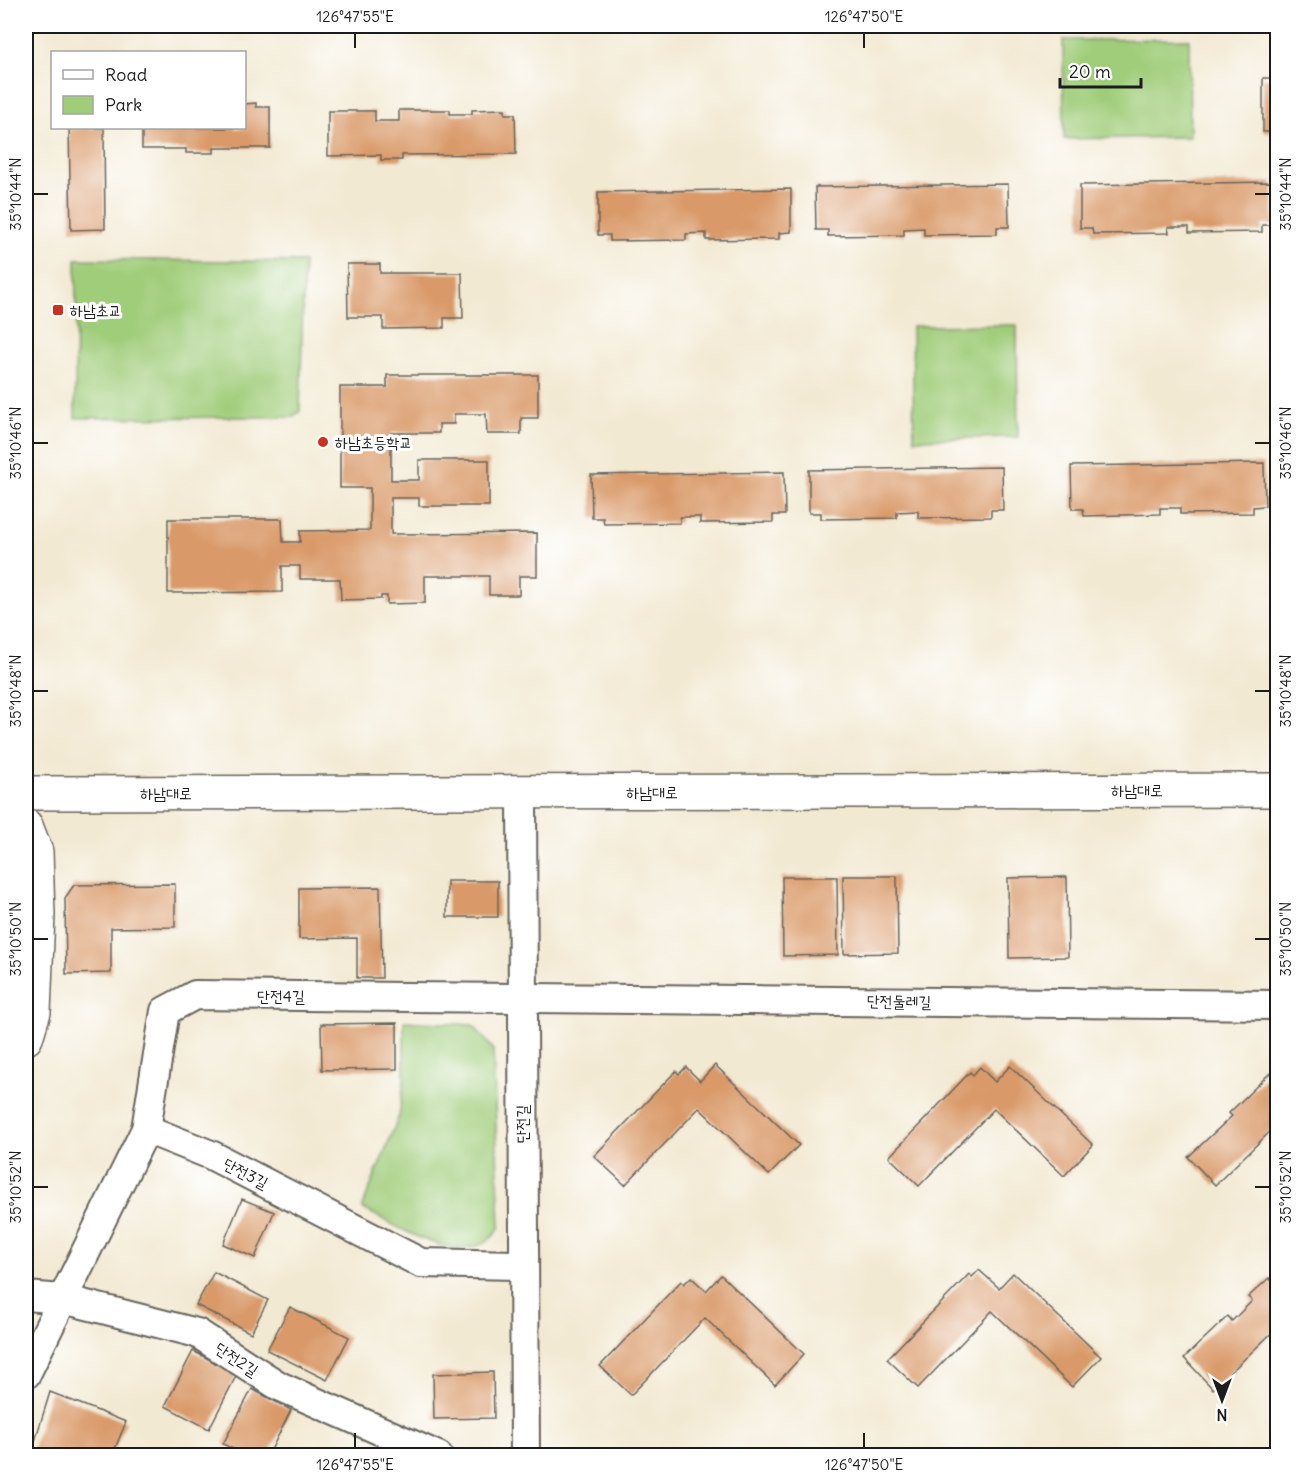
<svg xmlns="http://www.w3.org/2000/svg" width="1303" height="1481" viewBox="0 0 1303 1481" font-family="Delius,'Poor Story',sans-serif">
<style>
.green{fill:#a0cd7a;stroke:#5e744b;stroke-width:1.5}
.building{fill:#d99968}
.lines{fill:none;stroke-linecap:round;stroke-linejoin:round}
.minor-casing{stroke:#67645c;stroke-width:32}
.tertiary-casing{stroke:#67645c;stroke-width:36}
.secondary-casing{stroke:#67645c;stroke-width:36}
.minor{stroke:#fff;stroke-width:28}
.tertiary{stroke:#fff;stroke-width:33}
.secondary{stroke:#fff;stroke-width:33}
.ticks{fill:none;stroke:#1c1c1c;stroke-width:2}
.poi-dot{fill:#c8321e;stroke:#fff;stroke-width:2}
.labels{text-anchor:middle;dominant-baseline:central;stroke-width:6;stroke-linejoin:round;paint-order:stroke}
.poi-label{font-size:16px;fill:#1c1c1c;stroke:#fff;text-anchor:start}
.street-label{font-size:16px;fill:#1c1c1c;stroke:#fff}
.neatline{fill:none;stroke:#1c1c1c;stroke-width:2}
.ticks-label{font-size:15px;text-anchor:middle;fill:#1c1c1c}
</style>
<rect width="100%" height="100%" fill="#fff"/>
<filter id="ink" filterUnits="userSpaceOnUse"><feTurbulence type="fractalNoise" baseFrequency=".0167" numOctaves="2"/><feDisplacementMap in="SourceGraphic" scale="12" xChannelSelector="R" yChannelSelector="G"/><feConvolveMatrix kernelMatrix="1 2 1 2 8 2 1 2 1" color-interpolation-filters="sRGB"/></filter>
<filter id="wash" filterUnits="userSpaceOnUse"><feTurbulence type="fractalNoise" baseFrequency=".008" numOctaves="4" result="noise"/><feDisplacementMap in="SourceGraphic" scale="24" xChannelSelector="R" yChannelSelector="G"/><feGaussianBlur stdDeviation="1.35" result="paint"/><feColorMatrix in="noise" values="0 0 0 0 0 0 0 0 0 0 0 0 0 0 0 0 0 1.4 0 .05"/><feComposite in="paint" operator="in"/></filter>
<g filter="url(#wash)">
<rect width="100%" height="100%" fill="#f2e9d2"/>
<g class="green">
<polygon points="1189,39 1190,137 1064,139 1063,40"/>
<polygon points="76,259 304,262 300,411 292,417 75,418"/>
<polygon points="1017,325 1018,437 914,439 912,326"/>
<path d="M404,1021L473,1025L493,1049L500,1227C470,1276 399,1227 362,1208L399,1116L404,1081Z"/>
</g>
<g id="blocks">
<g class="building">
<rect x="1263" y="78" width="15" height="54"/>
<polygon points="256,103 256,107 270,107 270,148 214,148 214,153 186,153 186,149 142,149 142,128 244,128 244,104"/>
<polygon points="505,109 505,114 515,114 516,154 402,155 402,160 381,160 381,155 328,156 328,111 375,111 375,121 399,121 399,110 450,110 450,114 472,114 472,110"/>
<polygon points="69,128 104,128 105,229 71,230"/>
<polygon points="1273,182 1274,225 1262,225 1262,232 1189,233 1189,227 1168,227 1169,233 1093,234 1092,228 1080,228 1080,185"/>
<polygon points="1008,184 1009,227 997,227 997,234 924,235 924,228 904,229 904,235 828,236 828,230 816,230 815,187"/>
<polygon points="791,189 791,232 779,233 779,239 706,240 706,233 686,234 686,240 610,241 610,235 598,235 598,192"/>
<polygon points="347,264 380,264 380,273 462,273 463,318 444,318 444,328 383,329 383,317 348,317"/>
<polygon points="387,375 538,375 538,418 521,418 521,434 487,434 486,414 454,414 454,424 439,424 439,433 391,433 391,480 419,480 419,460 489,460 489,506 419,506 419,498 391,498 391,534 537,533 537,576 519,576 519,595 489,595 489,576 425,576 425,603 387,604 387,596 381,596 381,599 341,600 340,579 300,579 300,566 282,566 282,592 168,593 168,519 282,519 283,542 300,542 300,531 370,530 370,488 340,488 340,387 387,387"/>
<polygon points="1264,463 1265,506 1253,507 1253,513 1180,514 1180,508 1160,508 1160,514 1084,516 1083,509 1072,509 1071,466"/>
<polygon points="1002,467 1003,510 991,510 991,517 918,518 918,511 897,512 897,518 821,519 821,513 809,513 809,470"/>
<polygon points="784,472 785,515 773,515 773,522 700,523 700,517 680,517 680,523 604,524 603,518 592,518 591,475"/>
<polygon points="843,876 897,876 898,953 844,954"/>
<polygon points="782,877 837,877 838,955 783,956"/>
<polygon points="1067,877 1068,957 1009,958 1008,878"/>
<rect x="447" y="881" width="51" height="36"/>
<polygon points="175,884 175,927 111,928 111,973 66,974 65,898 74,885"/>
<polygon points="380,887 382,978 357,978 357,938 299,939 299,888"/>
<polygon points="397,1023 397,1069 322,1070 321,1024"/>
<polygon points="715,1065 799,1145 769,1175 699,1108 625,1185 594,1156 676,1071 679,1074 686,1067 700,1081"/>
<polygon points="1010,1066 1093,1145 1064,1176 994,1109 919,1186 889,1157 970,1072 973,1075 980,1067 995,1082"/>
<polygon points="1278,1071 1278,1124 1215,1185 1188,1157 1232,1116 1229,1113 1270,1073 1273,1076"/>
<polygon points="242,1199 274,1212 255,1258 223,1244"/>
<polygon points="979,1270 999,1288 1013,1273 1101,1357 1072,1387 992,1311 918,1388 887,1359 969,1274 972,1277"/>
<polygon points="214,1272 268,1300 251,1333 196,1305"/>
<polygon points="1278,1274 1278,1327 1213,1389 1184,1358 1228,1316 1232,1321 1252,1301 1248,1297 1269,1278 1271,1280"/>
<polygon points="721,1275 804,1354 775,1385 705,1318 631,1395 600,1366 681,1281 684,1284 691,1277 706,1291"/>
<polygon points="290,1307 349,1337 327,1380 267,1350"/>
<polygon points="193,1351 237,1374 209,1429 165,1406"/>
<polygon points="493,1372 494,1418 434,1419 433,1374"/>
<polygon points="252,1389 291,1410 268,1456 246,1456 223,1444"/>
<polygon points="50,1392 126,1422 112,1456 31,1454"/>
</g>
</g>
</g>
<g filter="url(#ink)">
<use href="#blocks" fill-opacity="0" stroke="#67645c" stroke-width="1.5"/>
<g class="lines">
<defs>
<g id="minor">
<polyline points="522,793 525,1456"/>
<polyline points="146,1129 211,1155 421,1263 523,1265"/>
<polyline points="26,1296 63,1299 197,1333 279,1386 438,1456"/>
<polyline points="26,1374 146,1129 165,1011 195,995 1278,1005"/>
</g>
<polyline id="tertiary" points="26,826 36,852 38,915 34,1012 26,1038"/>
<polyline id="secondary" points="26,793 1278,790"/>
</defs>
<use href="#minor" class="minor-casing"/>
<use href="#tertiary" class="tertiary-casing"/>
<use href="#secondary" class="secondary-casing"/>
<use href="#minor" class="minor"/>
<use href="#tertiary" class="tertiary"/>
<use href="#secondary" class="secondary"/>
</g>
</g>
<path class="ticks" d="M355,33V48M864,33V48M33,194H48M1255,194H1270M33,443H48M1255,443H1270M33,691H48M1255,691H1270M33,939H48M1255,939H1270M33,1187H48M1255,1187H1270M355,1433V1448M864,1433V1448"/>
<g class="poi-dot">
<rect x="52" y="304" width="12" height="12" rx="3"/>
<circle cx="323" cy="442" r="6"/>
</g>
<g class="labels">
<g class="poi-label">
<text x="70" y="310">하남초교</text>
<text x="335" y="442">하남초등학교</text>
</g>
<g class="street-label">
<text x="1137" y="790">하남대로</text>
<text x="652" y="792">하남대로</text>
<text x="166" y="793">하남대로</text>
<text x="281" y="996">단전4길</text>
<text transform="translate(899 1001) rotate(1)">단전둘레길</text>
<text transform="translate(522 1124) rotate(-90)">단전길</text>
<text transform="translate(246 1173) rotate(27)">단전3길</text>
<text transform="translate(237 1359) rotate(33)">단전2길</text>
</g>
</g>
<rect width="1303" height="1481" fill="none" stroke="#fff" stroke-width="66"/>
<rect x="51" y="51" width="195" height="78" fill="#ffffff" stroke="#a4a4a4" stroke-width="1.5"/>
<rect x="63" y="70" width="30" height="9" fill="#ffffff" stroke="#a4a4a4" stroke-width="1.5"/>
<text x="105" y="81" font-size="18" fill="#1c1c1c">Road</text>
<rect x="63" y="96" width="30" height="18" fill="#a0cd7a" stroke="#a4a4a4" stroke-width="1.5"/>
<text x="105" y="111" font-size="18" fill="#1c1c1c">Park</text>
<g transform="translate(1222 1400) rotate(180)" stroke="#ffffff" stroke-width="4.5" paint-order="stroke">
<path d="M0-4.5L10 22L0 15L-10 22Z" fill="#1c1c1c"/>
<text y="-9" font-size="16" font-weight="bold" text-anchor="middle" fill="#1c1c1c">N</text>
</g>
<path d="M1060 78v9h81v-9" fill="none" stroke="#1c1c1c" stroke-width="3"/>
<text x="1069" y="78" font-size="18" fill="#1c1c1c" stroke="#ffffff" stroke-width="4.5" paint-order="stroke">20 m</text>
<rect x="33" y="33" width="1237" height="1415" class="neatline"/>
<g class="ticks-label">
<text x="355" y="22">126°47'55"E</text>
<text x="864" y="22">126°47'50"E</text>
<text transform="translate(1286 194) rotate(-90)" y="5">35°10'44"N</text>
<text transform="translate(16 194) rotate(-90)" y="5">35°10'44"N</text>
<text transform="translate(1286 443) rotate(-90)" y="5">35°10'46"N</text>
<text transform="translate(16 443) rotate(-90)" y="5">35°10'46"N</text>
<text transform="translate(1286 691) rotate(-90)" y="5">35°10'48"N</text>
<text transform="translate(16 691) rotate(-90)" y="5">35°10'48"N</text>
<text transform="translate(1286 939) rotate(-90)" y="5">35°10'50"N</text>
<text transform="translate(16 939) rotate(-90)" y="5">35°10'50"N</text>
<text transform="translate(1286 1187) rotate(-90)" y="5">35°10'52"N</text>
<text transform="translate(16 1187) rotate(-90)" y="5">35°10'52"N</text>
<text x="355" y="1470">126°47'55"E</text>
<text x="864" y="1470">126°47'50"E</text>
</g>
</svg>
